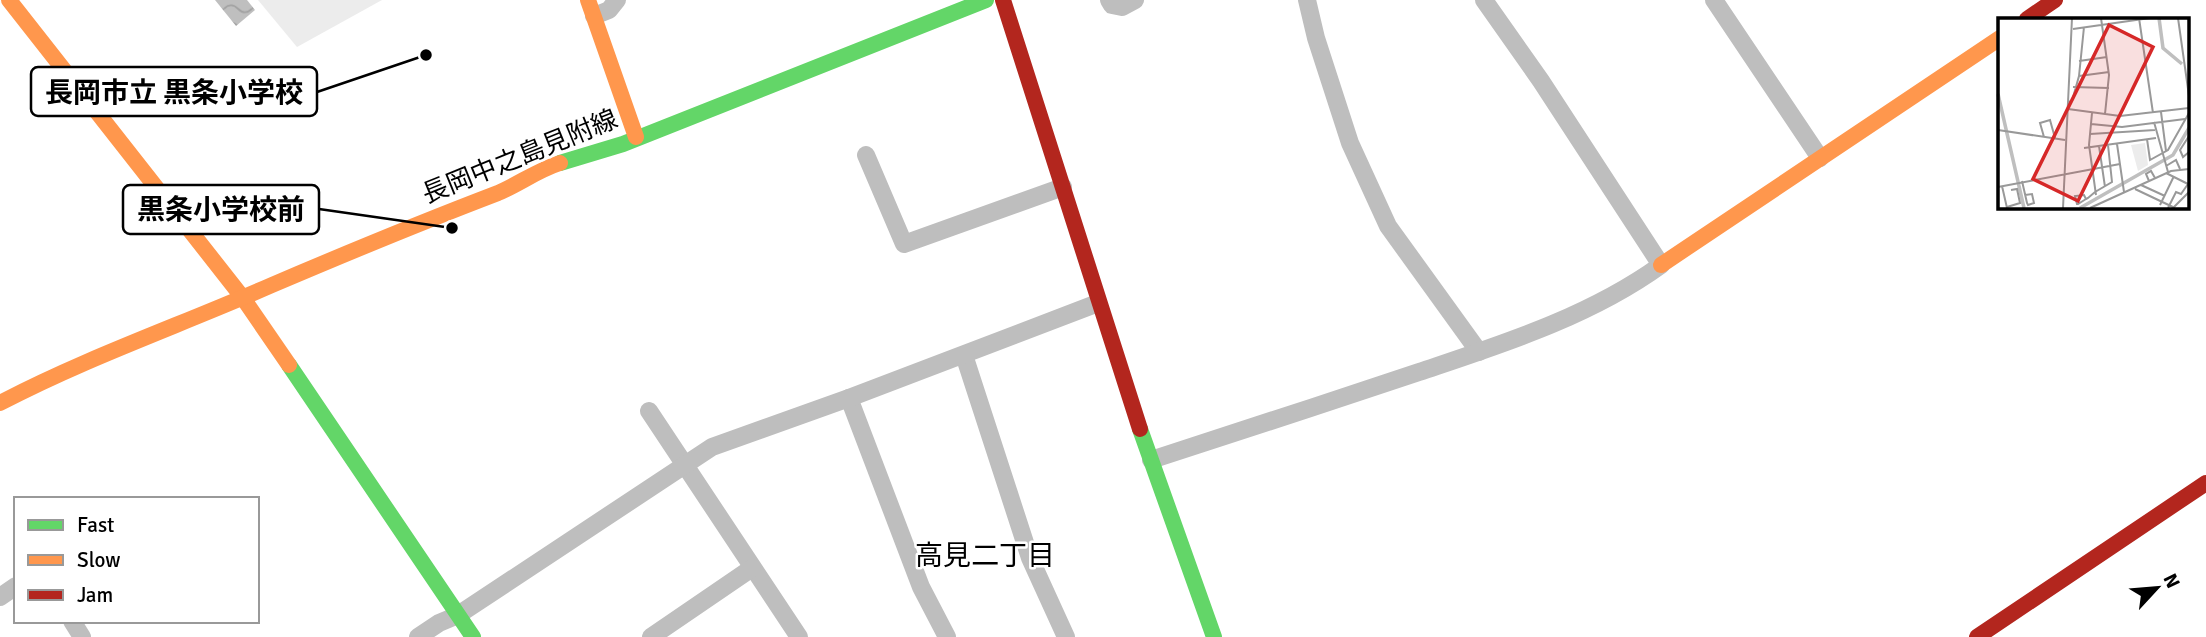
<svg xmlns="http://www.w3.org/2000/svg" width="2206" height="637" viewBox="0 0 2206 637" font-family="Signika,'Noto Sans JP',sans-serif">
<style>
.grass{fill:#ececec}
.water{fill:url(#water-waves)}
.lines{fill:none;stroke-linecap:round;stroke-linejoin:round}
.street{stroke:#bebebe;stroke-width:18}
.fast{stroke:#63d668;stroke-width:16}
.slow{stroke:#ff974d;stroke-width:16}
.jam{stroke:#b3261e;stroke-width:16}
.labels{text-anchor:middle;dominant-baseline:central;stroke-width:5;stroke-linejoin:round;paint-order:stroke}
.street-label{font-size:26px;fill:#000;stroke:#fff}
.neighbourhood-label{font-size:28px;fill:#000;stroke:#fff}
.inset-river{fill:none;stroke:#bfbfbf;stroke-width:3.5}
.inset-road{fill:none;stroke:#999;stroke-width:2}
.view{fill:#d62828;fill-opacity:0.15;stroke:#d62828;stroke-width:3.5}
.inset-edge{fill:none;stroke:#000;stroke-width:3.5}
.leader{fill:none;stroke:#000;stroke-width:2.5}
.callout-dot{fill:#000;stroke:#fff;stroke-width:2.5}
.callout{fill:#fff;stroke:#000;stroke-width:2.5}
.callout-label{font-size:28px;text-anchor:middle;font-weight:bold;fill:#000}
</style>
<defs>
<pattern id="water-waves" width="16" height="10" patternUnits="userSpaceOnUse" patternTransform="scale(1.75)"><rect width="16" height="10" fill="#bfbfbf"/><path d="M0 5q4-4 8 0t8 0" fill="none" stroke="#a2a2a2"/></pattern>
</defs>
<rect width="100%" height="100%" fill="#fff"/>
<polygon class="grass" points="258,0 382,0 297,47"/>
<polygon class="water" points="215,0 247,0 255,10 236,26"/>
<g class="lines">
<g class="street">
<polyline points="1109,0 1112,5 1122,7 1135,0"/>
<polyline points="1307,0 1316,38 1350,143 1388,226 1479,352"/>
<polyline points="1714,0 1820,158"/>
<polyline points="594,16 609,10 617,0"/>
<polyline points="866,155 904,244 1063,187"/>
<polyline points="964,355 1030,558 1066,637"/>
<polyline points="849,398 921,587 947,637"/>
<polyline points="649,411 799,637"/>
<path d="M1151,460C1240,431 1330,402 1419,372C1502,344 1589,317 1661,265L1541,81L1484,0"/>
<polyline points="0,597 16,586"/>
<polyline points="72,621 82,637"/>
<polyline points="418,637 439,623 458,615 712,447 849,398 1098,303"/>
<polyline points="651,637 752,568"/>
</g>
<g class="fast">
<polyline points="560,163 623,144 986,0"/>
<polyline points="289,365 473,637"/>
<polyline points="1140,429 1214,637"/>
</g>
<g class="slow">
<polyline points="9,0 243,298 289,365"/>
<polyline points="588,0 636,137"/>
<polyline points="1661,265 2000,38"/>
<path d="M0,403C88,357 181,325 272,285C347,253 422,222 498,193C519,184 538,170 560,163"/>
</g>
<g class="jam">
<polyline points="1003,0 1140,429"/>
<polyline points="2027,19 2055,0"/>
<polyline points="1977,637 2206,483"/>
</g>
</g>
<g class="labels">
<g class="street-label">
<text transform="translate(520 157) rotate(-22)">長岡中之島見附線</text>
</g>
<g class="neighbourhood-label">
<text x="985" y="556">高見二丁目</text>
</g>
</g>
<g transform="translate(1998 18)">
<rect width="191" height="191" fill="#fff"/>
<path d="M147,125L150,147L140,153L133,127Z" fill="#ececec"/>
<path class="inset-river" d="M161,0L165,30L184,46M0,76L26,190M82,190L175,137L191,110"/>
<path class="inset-road" d="M103,0L111,57L107,96M141,0L155,95M180,0L191,78M75,11L152,0M81,43L109,39M81,58L111,54M75,69L111,70M70,84L74,83L81,58L86,9M70,91L122,98L191,90M163,94L168,133M94,95L91,127L98,177M156,104L170,154M93,106L124,109L187,101M0,112L67,122M92,116L157,112M191,118L182,132L185,139L191,134M46,119L42,105L52,102L57,120M149,121L152,142L170,132L191,95M119,126L126,174M101,128L107,169M86,130L158,120M168,148L178,142L182,151M168,155L190,166L183,176L178,174L170,190M24,163L29,185L30,187L36,185L34,176L27,177M151,163L148,156L153,153L157,160M143,167L167,178M4,168L9,190M0,169L122,146M137,171L177,190M88,181L86,177L77,178L79,186H80L88,181L90,180L97,174L114,164L110,127M162,187L176,158M9,189L22,185L19,171L13,172M65,190L74,0M92,190L173,153L191,151M175,190L191,174"/>
<path class="view" d="M111,7L155,29L80,183L35,161Z"/>
<rect width="191" height="191" class="inset-edge"/>
</g>
<path class="leader" d="M426 55L317 92M452 228L319 209"/>
<g class="callout-dot">
<circle cx="426" cy="55" r="7"/>
<circle cx="452" cy="228" r="7"/>
</g>
<g class="callout">
<rect x="31" y="67" width="286" height="49" rx="7"/>
<rect x="123" y="185" width="196" height="49" rx="7"/>
</g>
<g class="callout-label">
<text x="174" y="102">長岡市立 黒条小学校</text>
<text x="221" y="219">黒条小学校前</text>
</g>
<rect x="14" y="497" width="245" height="126" fill="#ffffff" stroke="#999999" stroke-width="2"/>
<rect x="28" y="520" width="35" height="10" fill="#63d668" stroke="#999999" stroke-width="2"/>
<text x="77" y="532" font-size="21" fill="#000000">Fast</text>
<rect x="28" y="555" width="35" height="10" fill="#ff974d" stroke="#999999" stroke-width="2"/>
<text x="77" y="567" font-size="21" fill="#000000">Slow</text>
<rect x="28" y="590" width="35" height="10" fill="#b3261e" stroke="#999999" stroke-width="2"/>
<text x="77" y="602" font-size="21" fill="#000000">Jam</text>
<g transform="translate(2157 588) rotate(64)" stroke="#ffffff" stroke-width="5" paint-order="stroke">
<path d="M0-5L12 26L0 18L-12 26Z" fill="#000000"/>
<text y="-10" font-size="19" font-weight="bold" text-anchor="middle" fill="#000000">N</text>
</g>
</svg>
